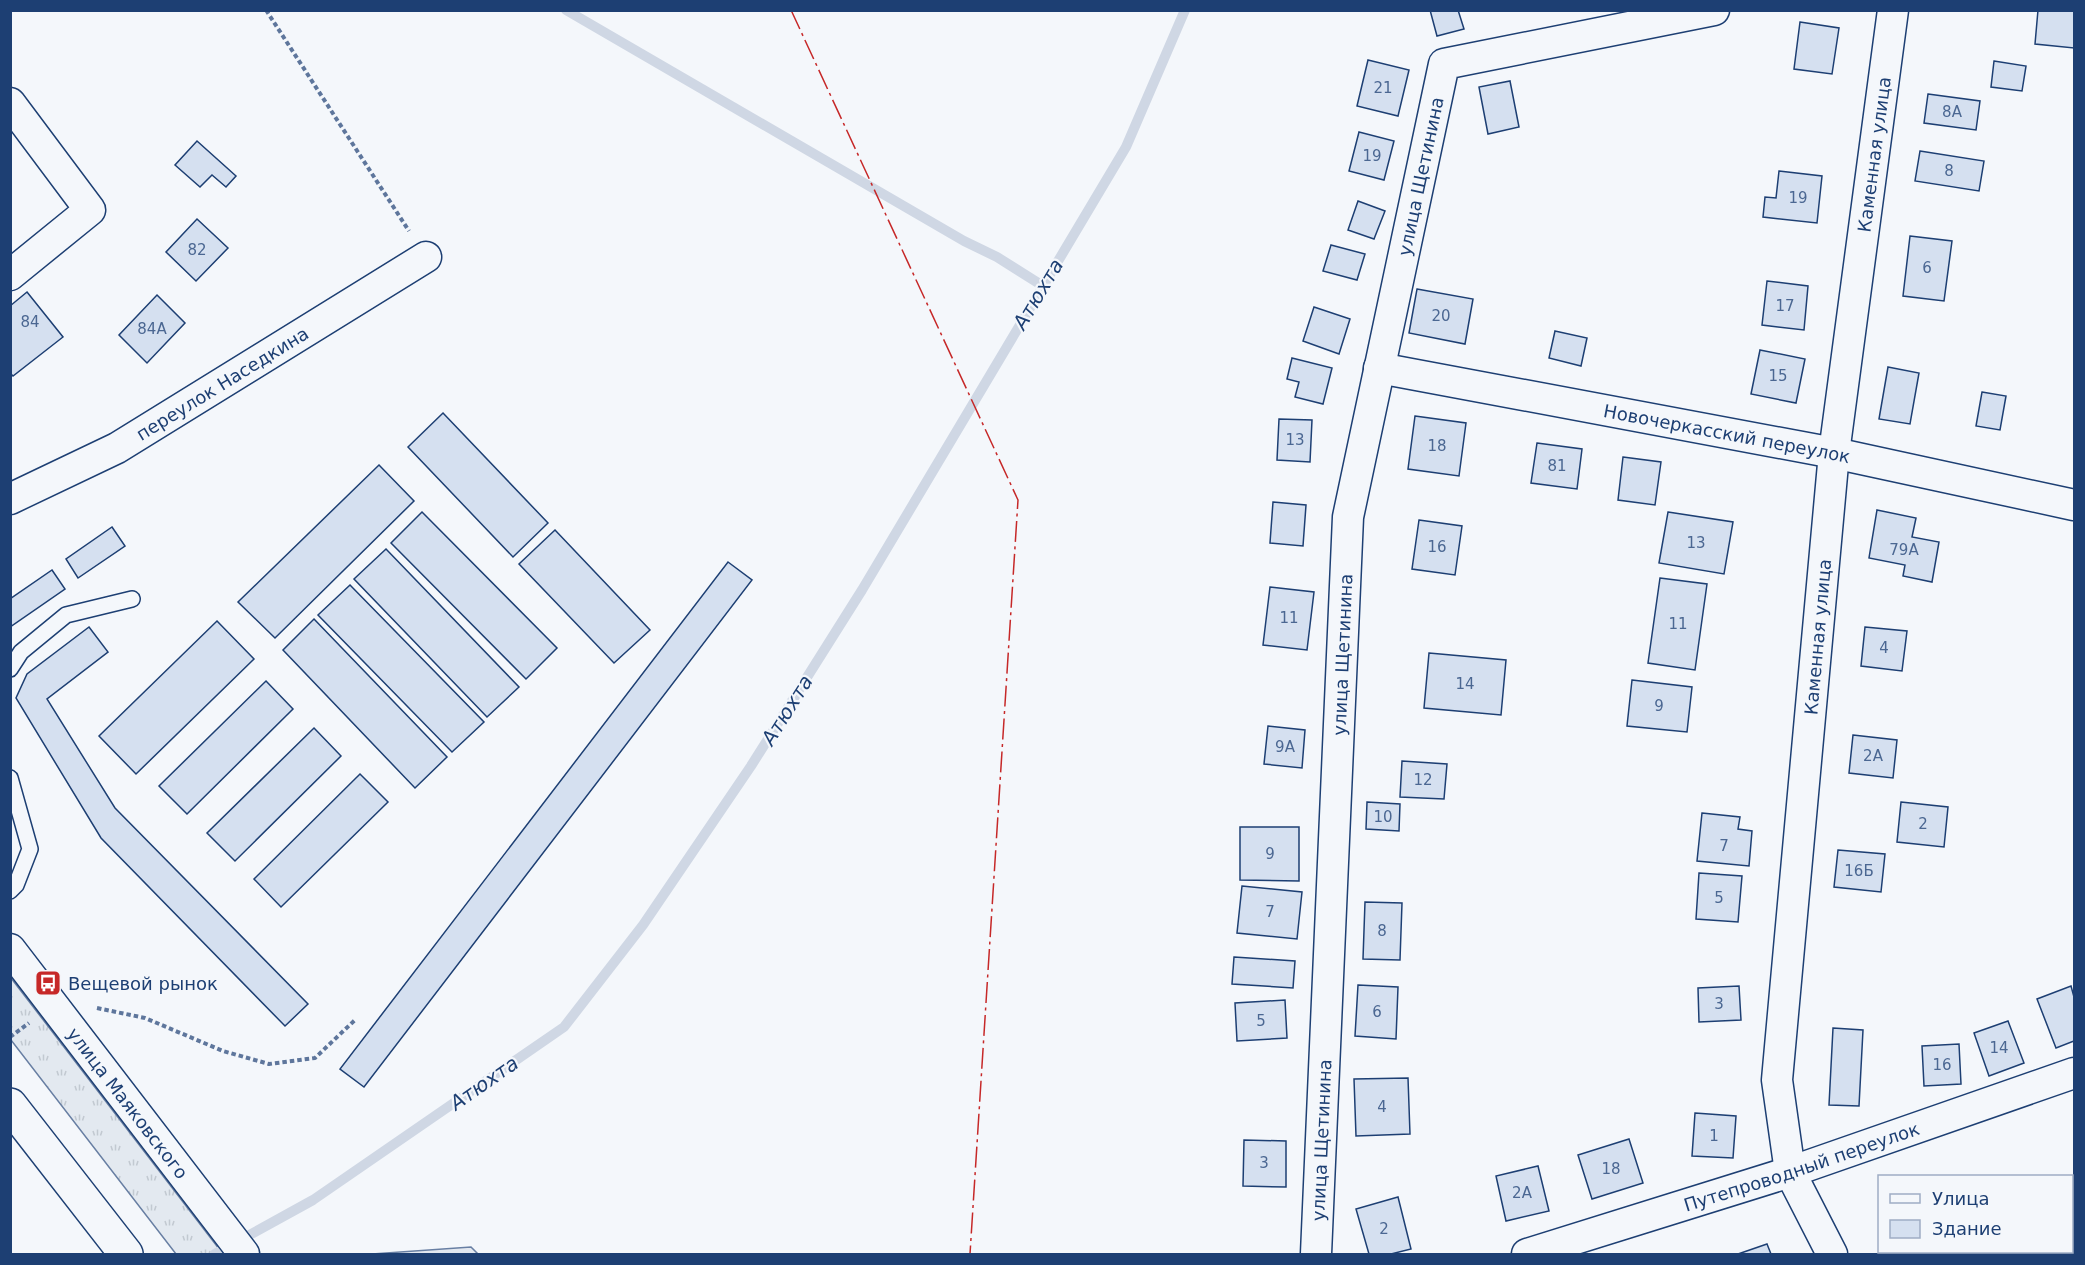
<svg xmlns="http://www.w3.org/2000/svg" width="2085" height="1265" viewBox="0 0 2085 1265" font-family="'DejaVu Sans',sans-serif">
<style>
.grass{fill:url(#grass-tufts);stroke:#687fa3;stroke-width:1.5}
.parking{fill:#e3e8f0;stroke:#687fa3;stroke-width:1.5}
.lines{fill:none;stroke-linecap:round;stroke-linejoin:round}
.stream{stroke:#cfd7e4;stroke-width:10}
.building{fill:#d5e0f0;stroke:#1d3f73;stroke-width:1.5}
.service-casing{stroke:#1d3f73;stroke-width:18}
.minor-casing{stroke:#1d3f73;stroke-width:33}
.secondary-casing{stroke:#1d3f73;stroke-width:36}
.primary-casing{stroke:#1d3f73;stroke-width:36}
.path{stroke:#5e769c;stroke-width:4;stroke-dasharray:4.5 3;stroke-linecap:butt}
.service{stroke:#f4f7fb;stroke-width:15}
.minor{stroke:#f4f7fb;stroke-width:30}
.secondary{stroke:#f4f7fb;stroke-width:33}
.primary{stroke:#f4f7fb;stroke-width:33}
.power{stroke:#c62828;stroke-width:1.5;stroke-dasharray:21 4.5 3 4.5;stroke-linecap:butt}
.labels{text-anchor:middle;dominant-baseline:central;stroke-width:4.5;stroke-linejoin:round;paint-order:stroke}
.number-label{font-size:15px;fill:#4b6792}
.street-label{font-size:18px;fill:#1d3f73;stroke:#f4f7fb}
.poi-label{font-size:18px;fill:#1d3f73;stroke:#f4f7fb;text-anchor:start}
.water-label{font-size:20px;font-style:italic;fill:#1d3f73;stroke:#f4f7fb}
</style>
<defs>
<pattern id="grass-tufts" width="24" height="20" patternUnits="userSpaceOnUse" patternTransform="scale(1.5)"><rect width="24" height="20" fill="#e3e9f0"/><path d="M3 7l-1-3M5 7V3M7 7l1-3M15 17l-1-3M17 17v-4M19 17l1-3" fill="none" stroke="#c2c9d1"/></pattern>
</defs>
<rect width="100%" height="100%" fill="#f4f7fb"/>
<polygon class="grass" points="10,978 11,978 223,1254 176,1254 11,1040"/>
<polygon class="parking" points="471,1247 478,1254 372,1254"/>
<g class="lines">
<g class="stream">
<polyline points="566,10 964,241 997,257 1043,286"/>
<polyline points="215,1254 313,1200 564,1027 643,925 751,766 862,590 1126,147 1185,10"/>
</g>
</g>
<g class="building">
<polygon points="1430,10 1458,10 1464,29 1437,36"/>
<polygon points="2038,10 2074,10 2074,48 2035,44"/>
<polygon points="1800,22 1839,28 1832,74 1794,69"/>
<polygon points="1368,60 1409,70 1398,116 1357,106"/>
<polygon points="1994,61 2026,66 2022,91 1991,87"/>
<polygon points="1510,81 1519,127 1488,134 1479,87"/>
<polygon points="1928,94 1980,101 1976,130 1924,123"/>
<polygon points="1359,132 1394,141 1384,180 1349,171"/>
<polygon points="197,141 236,176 226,187 212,175 200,187 175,165"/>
<polygon points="1920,151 1984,161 1979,191 1915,181"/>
<polygon points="1779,171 1822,176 1817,223 1763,217 1765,197 1776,198"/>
<polygon points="1358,201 1385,211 1374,239 1348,230"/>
<polygon points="197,219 228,248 196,281 166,252"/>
<polygon points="1910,236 1952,241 1944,301 1903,296"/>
<polygon points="1331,245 1365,254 1357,280 1323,271"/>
<polygon points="1767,281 1808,286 1804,330 1762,325"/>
<polygon points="1417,289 1473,299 1465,344 1409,333"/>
<polygon points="27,292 63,337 13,376 10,373 10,306"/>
<polygon points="157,295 185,323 147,363 119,335"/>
<polygon points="1314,307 1350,319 1339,354 1303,341"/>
<polygon points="1555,331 1587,338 1581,366 1549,358"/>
<polygon points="1760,350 1805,359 1796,403 1751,394"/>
<polygon points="1292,358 1332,368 1323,404 1295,397 1299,382 1287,379"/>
<polygon points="1888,367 1919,373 1910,424 1879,419"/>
<polygon points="1982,392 2006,396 2000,430 1976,426"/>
<polygon points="443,413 548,523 513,557 408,447"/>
<polygon points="1415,416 1466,423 1459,476 1408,469"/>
<polygon points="1279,419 1312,420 1310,462 1277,460"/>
<polygon points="1537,443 1582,449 1577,489 1531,483"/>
<polygon points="1623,457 1661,462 1655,505 1618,500"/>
<polygon points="379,465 414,501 275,638 238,602"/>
<polygon points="1273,502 1306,505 1303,546 1270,543"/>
<polygon points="1877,510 1916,518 1912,537 1939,542 1932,582 1903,576 1905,565 1869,558"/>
<polygon points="422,512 557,648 526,679 391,543"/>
<polygon points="1668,512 1733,522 1724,574 1659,563"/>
<polygon points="1419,520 1462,526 1455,575 1412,569"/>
<polygon points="112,527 125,546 78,578 66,559"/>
<polygon points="555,530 650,630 614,663 519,564"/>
<polygon points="386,549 519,687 487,717 354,579"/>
<polygon points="728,562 752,580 364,1087 340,1069"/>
<polygon points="52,570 65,589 10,627 10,599"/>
<polygon points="1660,578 1707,584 1695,670 1648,663"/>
<polygon points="350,585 484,722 452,752 318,615"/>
<polygon points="1270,587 1314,592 1307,650 1263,645"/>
<polygon points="314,619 447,757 415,788 283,650"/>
<polygon points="217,621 254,659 136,774 99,736"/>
<polygon points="89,627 108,652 47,699 115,808 308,1004 285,1026 101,838 16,698 27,674"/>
<polygon points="1865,627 1907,631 1902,671 1861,666"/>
<polygon points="1429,653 1506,660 1501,715 1424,708"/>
<polygon points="1632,680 1692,687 1687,732 1627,726"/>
<polygon points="266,681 293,709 187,814 159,786"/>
<polygon points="1268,726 1305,730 1302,768 1264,764"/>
<polygon points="314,728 341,756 235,861 207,833"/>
<polygon points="1853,735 1897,740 1893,778 1849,773"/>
<polygon points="1402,761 1447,764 1444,799 1400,797"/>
<polygon points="360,774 388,802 281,907 254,879"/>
<polygon points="1367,802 1400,804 1399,831 1366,829"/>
<polygon points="1901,802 1948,807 1944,847 1897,842"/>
<polygon points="1702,813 1740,817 1738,829 1752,831 1749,866 1697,861"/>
<polygon points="1240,827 1299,827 1299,881 1240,880"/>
<polygon points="1838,850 1885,854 1881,892 1834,887"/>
<polygon points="1699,873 1742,876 1738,922 1696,919"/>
<polygon points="1242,886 1302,892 1297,939 1237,933"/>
<polygon points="1365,902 1402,903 1400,960 1363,959"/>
<polygon points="1234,957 1295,961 1293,988 1232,984"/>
<polygon points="1358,985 1398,987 1396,1039 1355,1036"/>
<polygon points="1739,986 1741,1020 1699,1022 1698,988"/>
<polygon points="2071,986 2074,997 2074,1041 2056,1048 2037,999"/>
<polygon points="1285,1000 1287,1038 1237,1041 1235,1003"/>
<polygon points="2008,1021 2024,1063 1989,1076 1974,1033"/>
<polygon points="1833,1028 1863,1030 1859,1106 1829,1105"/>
<polygon points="1959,1044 1961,1084 1924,1086 1922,1046"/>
<polygon points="1408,1078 1410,1134 1356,1136 1354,1079"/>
<polygon points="1695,1113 1736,1116 1733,1158 1692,1156"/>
<polygon points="1629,1139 1643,1183 1592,1199 1578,1155"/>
<polygon points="1244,1140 1286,1141 1286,1187 1243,1186"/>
<polygon points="1538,1166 1549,1211 1506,1221 1496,1176"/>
<polygon points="1398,1197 1411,1249 1391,1254 1369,1254 1356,1209"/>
<polygon points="1767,1244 1771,1254 1738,1254"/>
</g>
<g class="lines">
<defs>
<g id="service">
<polyline points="10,669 21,652 66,615 132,599"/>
<polyline points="10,778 30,849 16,885 10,891"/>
</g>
<g id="minor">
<polyline points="10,103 90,210 10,275"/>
<path id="s1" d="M1379,368L1834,453L2074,505"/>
<path id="s2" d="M10,499L117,448L426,257"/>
<path id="s3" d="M10,949L244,1254"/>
<path id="s4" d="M1316,1254L1348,517L1444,64L1714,10"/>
<path id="s5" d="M1527,1254L1790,1172L2074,1073"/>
<path id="s6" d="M1832,1254L1790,1172L1777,1080L1834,453L1893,10"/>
</g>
<polyline id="secondary" points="2050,1254 2056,1252"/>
<polyline id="primary" points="10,1105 126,1254"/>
</defs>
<use href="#service" class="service-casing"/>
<use href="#minor" class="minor-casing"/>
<use href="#secondary" class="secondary-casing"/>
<use href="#primary" class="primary-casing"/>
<g class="path">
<polyline points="266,10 409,231"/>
<polyline points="97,1008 145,1018 223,1051 269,1064 315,1058 356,1019"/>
<polyline points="10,1037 29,1023"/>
</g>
<use href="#service" class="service"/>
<use href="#minor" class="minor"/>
<use href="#secondary" class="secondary"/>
<use href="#primary" class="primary"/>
<polyline class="power" points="791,10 1018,500 970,1254"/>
</g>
<defs>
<symbol id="bus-square" viewBox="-11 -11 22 22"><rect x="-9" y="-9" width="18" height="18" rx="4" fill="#c62828" stroke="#f4f7fb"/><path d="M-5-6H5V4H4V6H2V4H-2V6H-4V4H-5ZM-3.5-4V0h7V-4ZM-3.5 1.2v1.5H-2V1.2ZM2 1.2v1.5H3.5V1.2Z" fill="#fff"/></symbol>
</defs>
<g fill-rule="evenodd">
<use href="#bus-square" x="33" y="968" width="30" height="30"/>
</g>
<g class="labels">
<g class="number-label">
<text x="1383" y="88">21</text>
<text x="1952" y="112">8А</text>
<text x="1372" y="156">19</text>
<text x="1949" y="171">8</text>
<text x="1798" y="198">19</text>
<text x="197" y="250">82</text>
<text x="1927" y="268">6</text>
<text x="1785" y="306">17</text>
<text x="1441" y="316">20</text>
<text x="30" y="322">84</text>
<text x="152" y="329">84А</text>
<text x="1778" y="376">15</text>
<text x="1295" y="440">13</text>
<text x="1437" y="446">18</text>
<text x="1557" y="466">81</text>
<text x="1696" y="543">13</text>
<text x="1437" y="547">16</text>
<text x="1904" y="550">79А</text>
<text x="1289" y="618">11</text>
<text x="1678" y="624">11</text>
<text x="1884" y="648">4</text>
<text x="1465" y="684">14</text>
<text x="1659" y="706">9</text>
<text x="1285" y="747">9А</text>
<text x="1873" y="756">2А</text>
<text x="1423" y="780">12</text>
<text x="1383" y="817">10</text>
<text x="1923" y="824">2</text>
<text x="1724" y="846">7</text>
<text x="1270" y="854">9</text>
<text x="1859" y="871">16Б</text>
<text x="1719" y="898">5</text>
<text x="1270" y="912">7</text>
<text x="1382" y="931">8</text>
<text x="1719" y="1004">3</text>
<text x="1377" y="1012">6</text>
<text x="1261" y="1021">5</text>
<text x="1999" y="1048">14</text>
<text x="1942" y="1065">16</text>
<text x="1382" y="1107">4</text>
<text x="1714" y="1136">1</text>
<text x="1264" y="1163">3</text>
<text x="1611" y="1169">18</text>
<text x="1522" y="1193">2А</text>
<text x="1384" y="1229">2</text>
</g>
<g class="street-label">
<text stroke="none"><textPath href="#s6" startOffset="1116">Каменная улица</textPath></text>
<text stroke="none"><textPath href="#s4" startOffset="1086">улица Щетинина</textPath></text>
<text stroke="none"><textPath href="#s2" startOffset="242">переулок Наседкина</textPath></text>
<text stroke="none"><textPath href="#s1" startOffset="354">Новочеркасский переулок</textPath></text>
<text stroke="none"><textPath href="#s6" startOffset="630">Каменная улица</textPath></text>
<text stroke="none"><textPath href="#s4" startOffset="600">улица Щетинина</textPath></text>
<text stroke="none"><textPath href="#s3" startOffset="194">улица Маяковского</textPath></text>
<text stroke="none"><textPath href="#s4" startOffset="114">улица Щетинина</textPath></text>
<text stroke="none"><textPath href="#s5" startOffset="288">Путепроводный переулок</textPath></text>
</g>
<g class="poi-label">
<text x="68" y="983">Вещевой рынок</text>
</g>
<g class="water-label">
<text transform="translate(1038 294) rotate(-59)">Атюхта</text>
<text transform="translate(787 710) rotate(-58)">Атюхта</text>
<text transform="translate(484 1083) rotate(-35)">Атюхта</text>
</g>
</g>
<rect width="2085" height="1265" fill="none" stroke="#1d3f73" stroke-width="24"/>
<rect x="1878" y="1175" width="195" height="78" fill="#f4f7fb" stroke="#9eadc5" stroke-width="1.5"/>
<rect x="1890" y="1194" width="30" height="9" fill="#f4f7fb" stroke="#9eadc5" stroke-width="1.5"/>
<text x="1932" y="1205" font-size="18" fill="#1d3f73">Улица</text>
<rect x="1890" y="1220" width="30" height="18" fill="#d5e0f0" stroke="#9eadc5" stroke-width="1.5"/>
<text x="1932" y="1235" font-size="18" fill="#1d3f73">Здание</text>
</svg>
